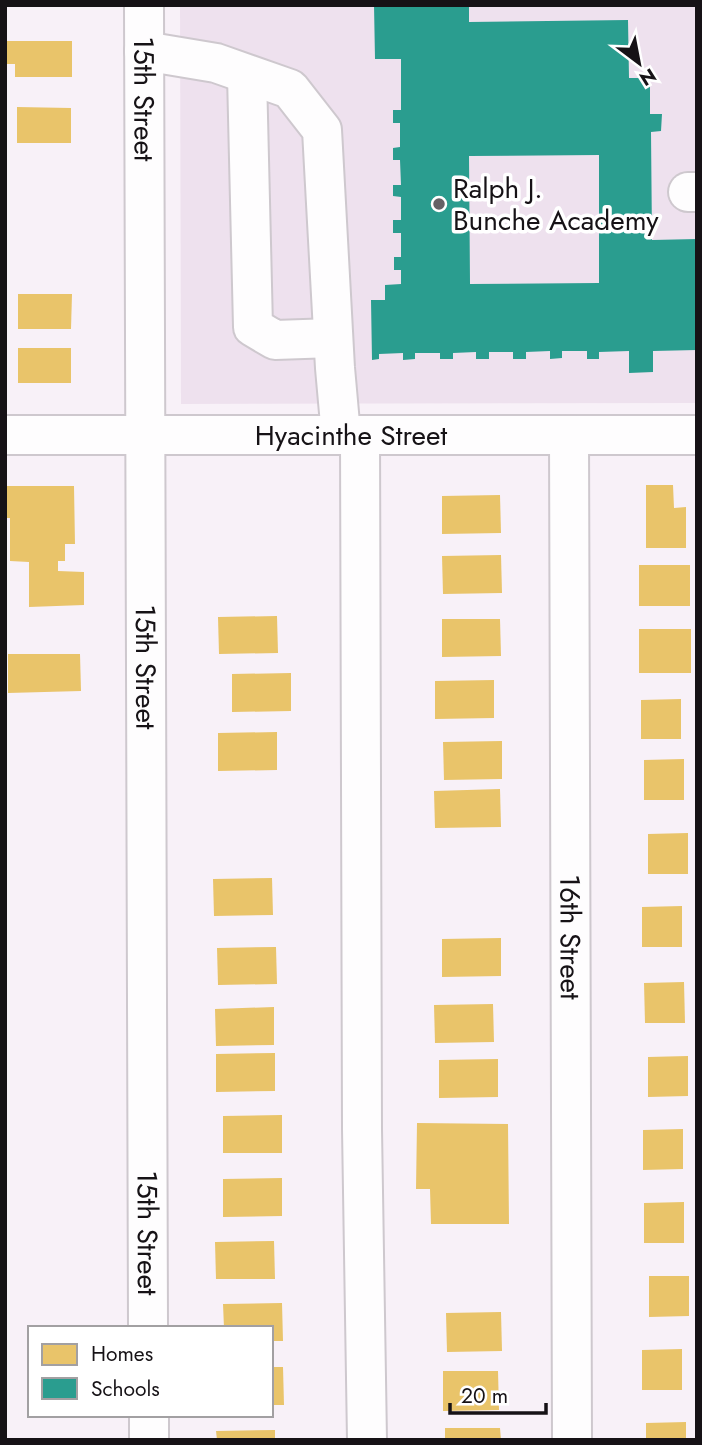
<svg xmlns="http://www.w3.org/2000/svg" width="702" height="1445" viewBox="0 0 702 1445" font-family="Jost,sans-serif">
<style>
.built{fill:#eee1ee}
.homes{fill:#e9c46a}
.schools{fill:#2a9d8f;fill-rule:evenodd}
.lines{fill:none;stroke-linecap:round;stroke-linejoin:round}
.minor-casing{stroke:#cec8ce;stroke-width:42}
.minor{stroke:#fefdfe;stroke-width:38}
.poi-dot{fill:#656065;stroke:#fff;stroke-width:2.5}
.labels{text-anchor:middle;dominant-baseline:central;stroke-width:7;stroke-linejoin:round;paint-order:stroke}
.street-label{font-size:28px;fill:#161216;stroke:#fff}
.poi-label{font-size:28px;fill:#161216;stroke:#fff;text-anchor:start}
</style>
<rect width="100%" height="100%" fill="#f8f1f8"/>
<polygon class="built" points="180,5 697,5 697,403 181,404"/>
<g class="homes">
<polygon points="5,41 72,41 72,77 15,77 15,64 5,64"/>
<polygon points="17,107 71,108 71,143 17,143"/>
<polygon points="18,294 72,294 71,329 18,329"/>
<rect x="18" y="348" width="53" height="35"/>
<polygon points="646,485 673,485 674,508 686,507 686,548 646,548"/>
<polygon points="5,486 74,486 75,544 65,544 65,561 58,561 58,571 84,572 84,605 29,607 29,562 10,561 10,518 5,518"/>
<polygon points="500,495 501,533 442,534 442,496"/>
<polygon points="501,555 502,593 443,594 442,556"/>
<rect x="639" y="565" width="51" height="41"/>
<polygon points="277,616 278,653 219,654 218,617"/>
<polygon points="442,619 500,619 501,656 442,657"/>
<rect x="639" y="629" width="52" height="44"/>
<polygon points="8,654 80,654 81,691 8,693"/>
<polygon points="291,673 291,711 232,712 232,674"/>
<polygon points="494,680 494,718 435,719 435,681"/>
<polygon points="681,699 681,739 641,739 641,700"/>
<polygon points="277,732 277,770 218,771 218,733"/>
<polygon points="502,741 502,779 444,780 443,742"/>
<polygon points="684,759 684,800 644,800 644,760"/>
<polygon points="500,789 501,827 435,828 434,791"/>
<polygon points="688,833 688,874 648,874 648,834"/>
<polygon points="272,878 273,915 214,916 213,879"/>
<polygon points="682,906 682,947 642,947 642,907"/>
<polygon points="501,938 501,976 442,977 442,939"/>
<polygon points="276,947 277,984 218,985 217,948"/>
<polygon points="684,982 685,1023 645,1023 644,983"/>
<polygon points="493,1004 494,1042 435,1043 434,1005"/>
<polygon points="274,1007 274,1045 216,1046 215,1009"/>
<polygon points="275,1053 275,1091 216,1092 216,1054"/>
<polygon points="688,1056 688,1096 648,1097 648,1057"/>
<polygon points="498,1059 498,1097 439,1098 439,1060"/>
<polygon points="282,1115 282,1153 223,1153 223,1116"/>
<polygon points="417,1123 508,1124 509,1224 431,1224 430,1189 416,1189"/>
<polygon points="683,1129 683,1169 643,1170 643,1130"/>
<polygon points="282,1178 282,1216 223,1217 223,1179"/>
<polygon points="684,1202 684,1243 644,1243 644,1203"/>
<polygon points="274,1241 275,1279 216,1279 215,1242"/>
<polygon points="649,1276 689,1276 689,1316 649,1317"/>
<polygon points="282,1303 283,1341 271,1341 271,1328 224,1328 223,1304"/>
<polygon points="501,1312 502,1351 447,1352 446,1313"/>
<polygon points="682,1349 682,1390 642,1390 642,1350"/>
<polygon points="271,1367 283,1367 284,1405 271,1405"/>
<polygon points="443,1371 498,1371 499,1410 443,1411"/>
<polygon points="686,1422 686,1440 646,1440 646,1423"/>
<polygon points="445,1428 500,1428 501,1440 445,1440"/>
<polygon points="275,1430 275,1440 217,1440 216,1431"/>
</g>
<path class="schools" d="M374,5H469V22L628,20L629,78H650V114H662L661,131L651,132L652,240L697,239V350L653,351V372L629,373V351L599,352V359H587V351H562V358L550,359V351L526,352V359H513V352H489V359H476V352L453,353V359H440V353H415V359L403,360V353L379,354V359L372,360L371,300H385V285L401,284V270H394V257H401V233H393V220H401V197L393,196V185H401L400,160H393V148L400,147V123H393V110H401V59H375ZM599,155V283L470,284L469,156Z"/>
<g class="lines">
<defs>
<g id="minor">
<path id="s1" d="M144,5L148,1328"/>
<polyline points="144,51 216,63 290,89 322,130 335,368 341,435"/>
<polyline points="247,75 253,327 275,340 333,338"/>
<polyline points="688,192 697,192"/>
<path id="s2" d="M5,435H697"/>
<polyline points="360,435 362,1129 367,1440"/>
<path id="s3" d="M569,435L572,1440"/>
<polyline points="149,1415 149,1440"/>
</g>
</defs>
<use href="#minor" class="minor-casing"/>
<use href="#minor" class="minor"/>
</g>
<circle class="poi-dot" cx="439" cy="204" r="7"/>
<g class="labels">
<g class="street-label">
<text stroke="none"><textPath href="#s1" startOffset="94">15th Street</textPath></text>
<text stroke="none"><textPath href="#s2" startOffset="346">Hyacinthe Street</textPath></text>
<text stroke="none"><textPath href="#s1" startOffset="662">15th Street</textPath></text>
<text stroke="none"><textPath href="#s3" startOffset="502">16th Street</textPath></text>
<text stroke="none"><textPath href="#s1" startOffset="1228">15th Street</textPath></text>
</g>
<g class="poi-label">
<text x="453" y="188">Ralph J.<tspan x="453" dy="32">Bunche Academy</tspan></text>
</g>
</g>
<rect width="702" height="1445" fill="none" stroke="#161216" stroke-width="14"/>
<rect x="28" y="1326" width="245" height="91" fill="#ffffff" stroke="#a2a0a2" stroke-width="2"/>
<rect x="42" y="1344" width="35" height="21" fill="#e9c46a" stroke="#a2a0a2" stroke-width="2"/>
<text x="91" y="1361" font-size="21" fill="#161216">Homes</text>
<rect x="42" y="1378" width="35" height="21" fill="#2a9d8f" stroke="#a2a0a2" stroke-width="2"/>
<text x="91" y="1396" font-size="21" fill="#161216">Schools</text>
<g transform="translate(639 63) rotate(148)" stroke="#ffffff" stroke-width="5" paint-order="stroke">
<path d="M0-5L12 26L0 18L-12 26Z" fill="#161216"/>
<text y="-10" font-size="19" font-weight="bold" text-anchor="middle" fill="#161216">N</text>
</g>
<path d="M450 1403v10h96v-10" fill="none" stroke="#161216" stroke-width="3.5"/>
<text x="461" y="1403" font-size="21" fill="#161216" stroke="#ffffff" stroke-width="5" paint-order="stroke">20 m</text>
</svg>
